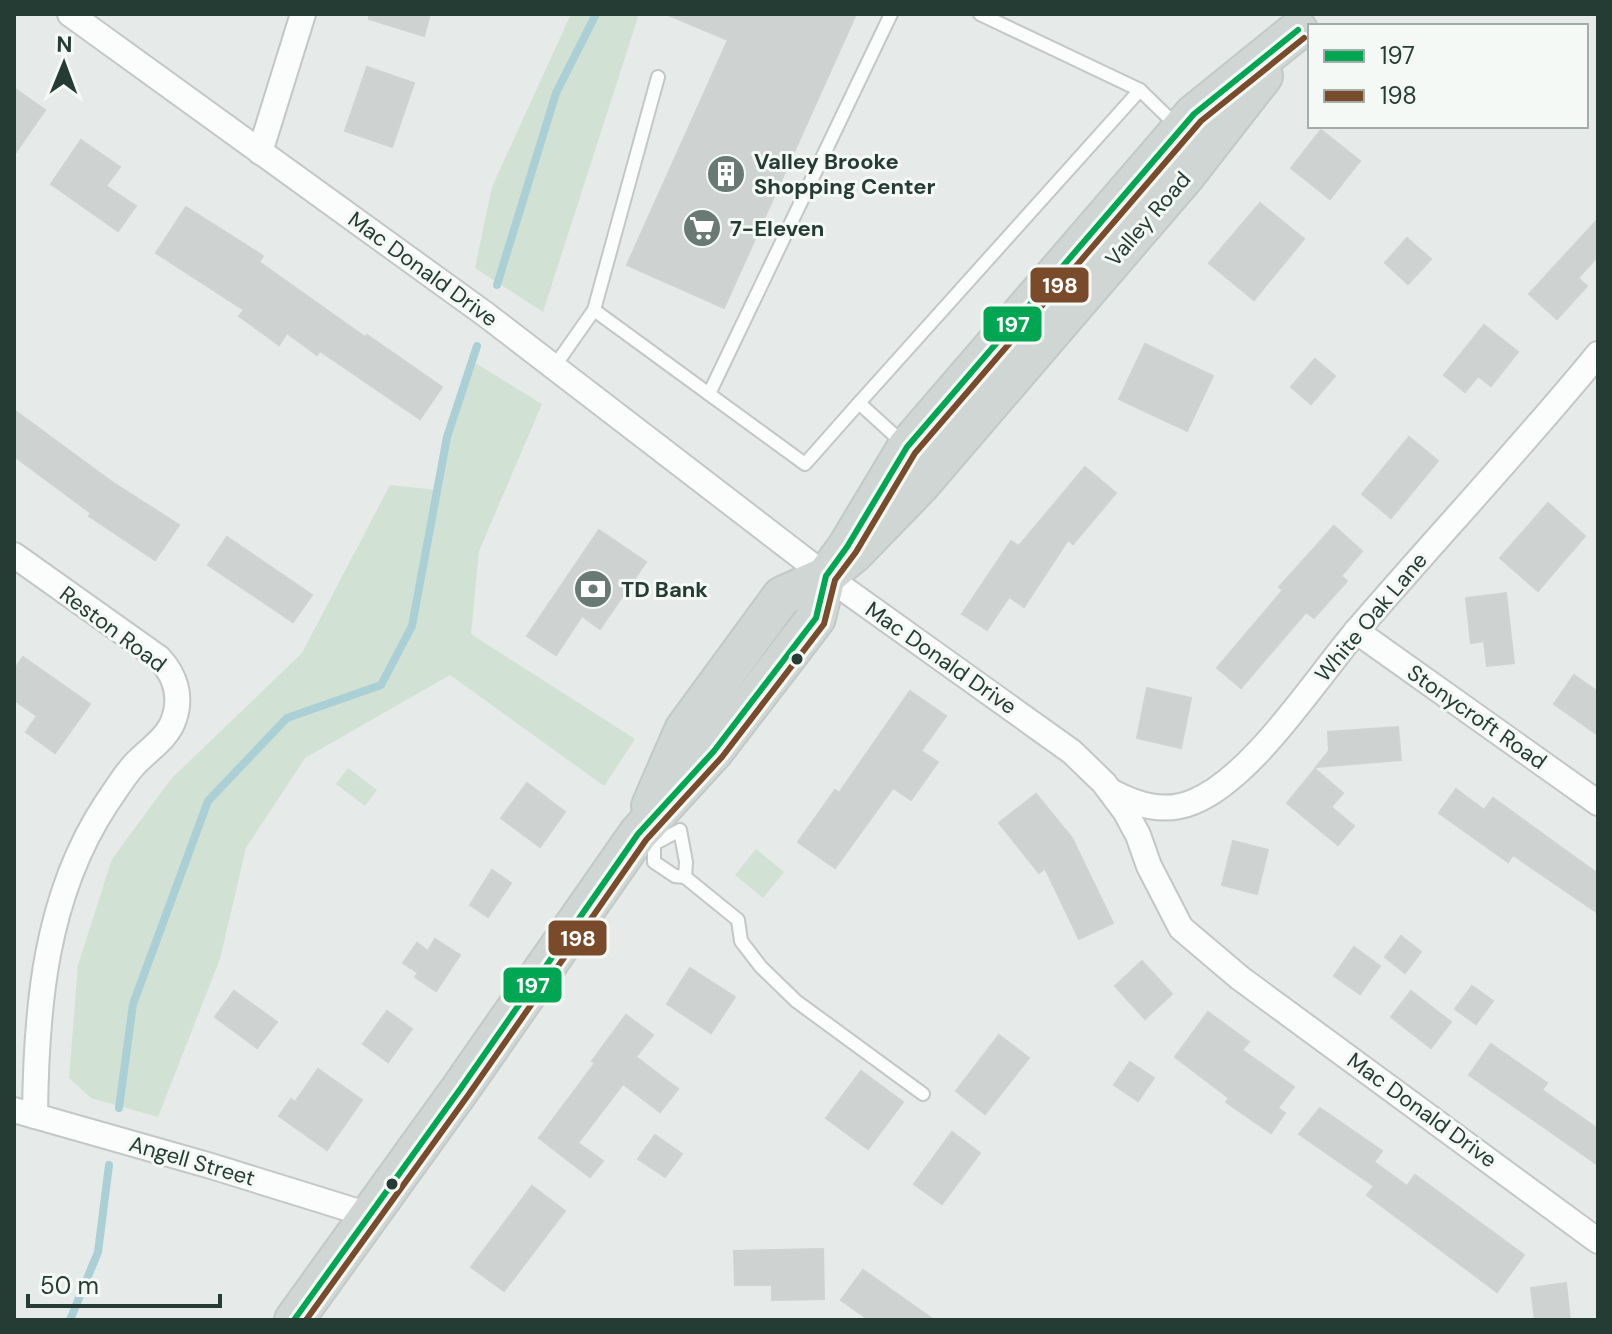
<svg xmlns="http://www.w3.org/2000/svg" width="1612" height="1334" viewBox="0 0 1612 1334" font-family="'DM Sans',sans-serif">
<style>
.green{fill:#d1e2d5}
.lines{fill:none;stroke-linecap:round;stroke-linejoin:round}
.stream{stroke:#aacfd4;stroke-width:8}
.building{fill:#ced3d1;stroke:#cfd3d1;stroke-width:2}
.lane-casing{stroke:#c3c7c5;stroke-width:16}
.street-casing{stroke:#c3c7c5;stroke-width:28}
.primary-casing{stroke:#c2c9c7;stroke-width:42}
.lane{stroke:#fbfcfc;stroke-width:12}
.street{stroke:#fbfcfc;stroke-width:24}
.primary{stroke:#cfd6d4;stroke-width:38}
.bus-1-casing{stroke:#f4f9f6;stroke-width:12}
.bus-2-casing{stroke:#f4f9f6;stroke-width:12}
.bus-1{stroke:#00a651;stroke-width:6}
.bus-2{stroke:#7a4b2a;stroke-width:6}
.bus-dot{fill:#253c35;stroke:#f4f9f6;stroke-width:3}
.labels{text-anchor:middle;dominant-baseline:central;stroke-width:6;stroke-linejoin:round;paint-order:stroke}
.poi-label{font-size:22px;font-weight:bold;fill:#253c35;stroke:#f4f9f6;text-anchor:start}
.street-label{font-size:22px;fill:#253c35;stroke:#f4f9f6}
.line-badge{stroke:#f4f9f6;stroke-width:3}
.badge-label{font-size:22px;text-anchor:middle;font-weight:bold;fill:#fff}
</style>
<rect width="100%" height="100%" fill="#e6eae8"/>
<g class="green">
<polygon points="571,14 639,14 543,312 475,268 492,187"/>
<polygon points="472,361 542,404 479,551 471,634 635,739 604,786 450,675 305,758 246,848 220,959 158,1117 91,1098 69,1078 78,965 112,859 171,779 302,653 390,485 437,490 447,437"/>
<polygon points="348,768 377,790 365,806 336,784"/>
<polygon points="756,849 784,872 763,898 735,875"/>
</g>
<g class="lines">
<g class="stream">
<polyline points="497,285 556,93 596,14"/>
<polyline points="119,1108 133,1004 208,801 287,718 381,685 412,626 447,437 477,346"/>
<polyline points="70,1320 98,1252 109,1165"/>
</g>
</g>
<g class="building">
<polygon points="369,14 430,14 424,36 369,19"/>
<polygon points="666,14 856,14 724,308 627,265 728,40"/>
<polygon points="367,67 414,83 392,147 345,131"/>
<polygon points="14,88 45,110 14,155"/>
<polygon points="1321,130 1360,161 1330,199 1291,168"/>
<polygon points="81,140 120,167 106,186 136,206 118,231 51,184"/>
<polygon points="1260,203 1304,239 1254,300 1209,263"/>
<polygon points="186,207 263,256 259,262 365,337 367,335 442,387 420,419 320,351 317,355 287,333 279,345 239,316 244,310 156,253"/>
<polygon points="1598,219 1598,256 1578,278 1587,286 1557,319 1529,294"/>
<polygon points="1407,238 1431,259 1408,284 1385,263"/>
<polygon points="1484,325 1518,352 1491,386 1478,376 1465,392 1444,375"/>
<polygon points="1145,344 1213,376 1187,431 1119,399"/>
<polygon points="1315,359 1335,376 1311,404 1291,387"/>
<polygon points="14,410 112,482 179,525 155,560 89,516 91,513 14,456"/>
<polygon points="1409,437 1438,461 1391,518 1362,494"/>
<polygon points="1085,467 1116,493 1073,544 1068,540 1024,607 1009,597 987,630 962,614 1011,541 1019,546"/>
<polygon points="1548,503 1585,536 1538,591 1500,558"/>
<polygon points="1334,526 1362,551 1341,576 1347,581 1314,618 1306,612 1241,688 1217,668 1283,590 1279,587"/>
<polygon points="599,530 646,562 600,629 582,616 556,655 527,636"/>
<polygon points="227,537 312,595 293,622 208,565"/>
<polygon points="1506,593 1514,663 1487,666 1484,641 1471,643 1466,598"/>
<polygon points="23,657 90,704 55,753 26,732 37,716 14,700 14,670"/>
<polygon points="1574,675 1598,692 1598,735 1554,704"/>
<polygon points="1147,688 1191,698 1181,748 1137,738"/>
<polygon points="910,691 946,716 921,751 938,762 911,800 893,788 835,868 798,842 835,790 839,793"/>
<polygon points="1398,727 1401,760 1316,767 1329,751 1328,732"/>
<polygon points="1315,769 1343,793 1331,807 1354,826 1338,845 1287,803"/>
<polygon points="527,783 565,812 540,847 501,818"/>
<polygon points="1456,789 1484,810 1493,798 1598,874 1598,913 1513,855 1508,862 1439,813"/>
<polygon points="1036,794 1072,838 1113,923 1079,939 1045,868 1039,873 999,823"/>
<polygon points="1233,841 1268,850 1257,894 1222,885"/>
<polygon points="492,870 511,883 488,917 470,905"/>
<polygon points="1401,936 1421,952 1405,973 1385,957"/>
<polygon points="435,939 460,955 436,991 415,977 418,973 403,963 417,943 428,951"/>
<polygon points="1354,947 1380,966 1360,994 1334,976"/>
<polygon points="1142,961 1172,994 1145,1019 1115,986"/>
<polygon points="690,968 735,997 711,1033 667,1004"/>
<polygon points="1472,986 1493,1001 1476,1024 1455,1009"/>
<polygon points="234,991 277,1022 257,1048 215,1017"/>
<polygon points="1411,991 1451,1022 1431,1048 1391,1017"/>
<polygon points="387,1011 412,1029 388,1062 363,1044"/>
<polygon points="1208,1012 1249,1042 1242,1050 1294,1087 1278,1108 1285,1113 1271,1133 1226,1102 1229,1098 1175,1057"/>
<polygon points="626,1015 653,1035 636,1057 678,1089 660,1112 623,1084 578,1143 603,1161 590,1177 539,1138 595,1063 592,1061"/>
<polygon points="999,1035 1029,1058 985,1114 956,1091"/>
<polygon points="1491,1044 1547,1083 1542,1090 1598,1129 1598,1165 1469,1075"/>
<polygon points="1130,1062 1154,1078 1138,1101 1114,1085"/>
<polygon points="318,1069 362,1100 327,1150 279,1116 291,1099 295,1102"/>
<polygon points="861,1071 903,1102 868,1149 826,1118"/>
<polygon points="1320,1108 1382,1151 1374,1162 1407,1186 1415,1175 1524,1255 1497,1292 1367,1195 1374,1186 1299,1134"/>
<polygon points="952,1132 980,1153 942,1204 914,1184"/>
<polygon points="655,1135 682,1154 665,1177 638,1159"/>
<polygon points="532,1186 565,1211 504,1291 471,1267"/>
<polygon points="823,1249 824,1299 772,1300 772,1285 735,1285 734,1251"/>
<polygon points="863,1270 934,1320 869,1320 841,1300"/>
<polygon points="1566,1283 1570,1320 1535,1320 1531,1288"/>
</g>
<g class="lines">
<defs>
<g id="lane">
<polyline points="980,14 1140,90 1178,127"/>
<polyline points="594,310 658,77"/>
<polyline points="554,367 594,310 709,394 891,14"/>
<polyline points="709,394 805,464 859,403 904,444"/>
<polyline points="859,403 1140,90"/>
<polygon points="680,830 686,862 685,877 675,876 654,862 654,844"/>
<polyline points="685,877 738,920 741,941 761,967 796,1001 923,1094"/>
</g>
<g id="street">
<polyline points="70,14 485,314 826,576 1072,752 1104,783 1125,811 1138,835 1149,866 1181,928 1240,978 1598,1241"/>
<polyline points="260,152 303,14"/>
<path d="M14,555L159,658C175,675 182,696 174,719C168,738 148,750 134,765C124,776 115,791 106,804C45,897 36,1008 35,1116"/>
<polyline points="1356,631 1598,803"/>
<path d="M1112,792C1137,805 1164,814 1193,802C1253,778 1316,678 1359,628C1438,536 1521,448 1598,354"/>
<polyline points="14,1110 211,1166 369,1215"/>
</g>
<g id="primary">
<polyline points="651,806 684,730 782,596 826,576 854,553 919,486 1185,176 1263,76"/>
<polyline points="294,1320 461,1088 638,834 714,751 816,618 826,576 847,547 907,447 1194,114 1298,30"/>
</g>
</defs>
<use href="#lane" class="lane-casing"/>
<use href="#street" class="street-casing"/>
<use href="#primary" class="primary-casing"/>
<use href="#lane" class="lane"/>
<use href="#street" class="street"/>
<use href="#primary" class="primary"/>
<defs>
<polyline id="bus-1" points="294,1320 461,1088 638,834 714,751 816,618 826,576 847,547 907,447 1194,114 1298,30"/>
<polyline id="bus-2" points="306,1320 469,1094 646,840 722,757 824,624 835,580 856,552 915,453 1201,121 1304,38"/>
</defs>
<use href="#bus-1" class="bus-1-casing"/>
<use href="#bus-2" class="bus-2-casing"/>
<use href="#bus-1" class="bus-1"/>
<use href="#bus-2" class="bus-2"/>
</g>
<defs>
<symbol id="building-disc" viewBox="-11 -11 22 22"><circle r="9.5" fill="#697974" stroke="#f4f9f6"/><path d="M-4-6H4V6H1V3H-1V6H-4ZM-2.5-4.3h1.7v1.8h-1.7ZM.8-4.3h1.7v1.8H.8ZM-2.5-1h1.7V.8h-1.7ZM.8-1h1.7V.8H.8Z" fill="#fff"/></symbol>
<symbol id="supermarket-disc" viewBox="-11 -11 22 22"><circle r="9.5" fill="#697974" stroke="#f4f9f6"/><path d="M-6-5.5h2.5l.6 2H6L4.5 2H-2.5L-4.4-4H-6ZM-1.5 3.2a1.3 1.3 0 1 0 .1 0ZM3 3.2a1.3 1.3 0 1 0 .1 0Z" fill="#fff"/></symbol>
<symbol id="bank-disc" viewBox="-11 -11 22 22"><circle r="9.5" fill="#697974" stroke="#f4f9f6"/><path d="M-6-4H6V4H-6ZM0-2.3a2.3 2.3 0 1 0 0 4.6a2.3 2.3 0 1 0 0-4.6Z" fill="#fff"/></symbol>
</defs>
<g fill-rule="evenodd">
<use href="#building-disc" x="704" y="152" width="44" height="44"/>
<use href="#supermarket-disc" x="680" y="206" width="44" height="44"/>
<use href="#bank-disc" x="571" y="567" width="44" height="44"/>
</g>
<g class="bus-dot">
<circle cx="797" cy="659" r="7"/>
<circle cx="392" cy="1184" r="7"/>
</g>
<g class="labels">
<g class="poi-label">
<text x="754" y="161">Valley Brooke<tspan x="754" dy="25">Shopping Center</tspan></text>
<text x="730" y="228">7-Eleven</text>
<text x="621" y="589">TD Bank</text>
</g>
<g class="street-label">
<text transform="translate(1148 219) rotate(-49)">Valley Road</text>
<text transform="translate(423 269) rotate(36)">Mac Donald Drive</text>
<text transform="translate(1371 617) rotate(-50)">White Oak Lane</text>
<text transform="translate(113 629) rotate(37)">Reston Road</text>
<text transform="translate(941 658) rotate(35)">Mac Donald Drive</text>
<text transform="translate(1477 717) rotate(35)">Stonycroft Road</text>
<text transform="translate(1422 1110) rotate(36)">Mac Donald Drive</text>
<text transform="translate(192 1161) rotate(16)">Angell Street</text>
</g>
</g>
<g class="line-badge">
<rect x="1029" y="266" width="61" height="38" rx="8" fill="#7a4b2a"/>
<rect x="982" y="305" width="61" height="38" rx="8" fill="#00a651"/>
<rect x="547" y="919" width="61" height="38" rx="8" fill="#7a4b2a"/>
<rect x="502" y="966" width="61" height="38" rx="8" fill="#00a651"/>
</g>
<g class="badge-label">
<text x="1060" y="293">198</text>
<text x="1013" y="332">197</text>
<text x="578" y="946">198</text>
<text x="533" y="993">197</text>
</g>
<rect width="1612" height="1334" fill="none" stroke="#253c35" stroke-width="32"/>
<rect x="1308" y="24" width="280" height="104" fill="#f4f9f6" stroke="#a1ada9" stroke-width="2"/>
<rect x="1324" y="50" width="40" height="12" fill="#00a651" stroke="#a1ada9" stroke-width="2"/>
<text x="1380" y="64" font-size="24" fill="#253c35">197</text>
<rect x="1324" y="90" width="40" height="12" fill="#7a4b2a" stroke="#a1ada9" stroke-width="2"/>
<text x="1380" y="104" font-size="24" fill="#253c35">198</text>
<g transform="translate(64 64) rotate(1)" stroke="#f4f9f6" stroke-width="6" paint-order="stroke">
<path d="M0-6L14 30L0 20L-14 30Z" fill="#253c35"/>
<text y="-12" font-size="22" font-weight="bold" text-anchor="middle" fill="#253c35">N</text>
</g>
<path d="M28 1294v12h192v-12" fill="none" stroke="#253c35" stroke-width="4"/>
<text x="40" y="1294" font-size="24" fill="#253c35" stroke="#f4f9f6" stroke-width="6" paint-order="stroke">50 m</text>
</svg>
